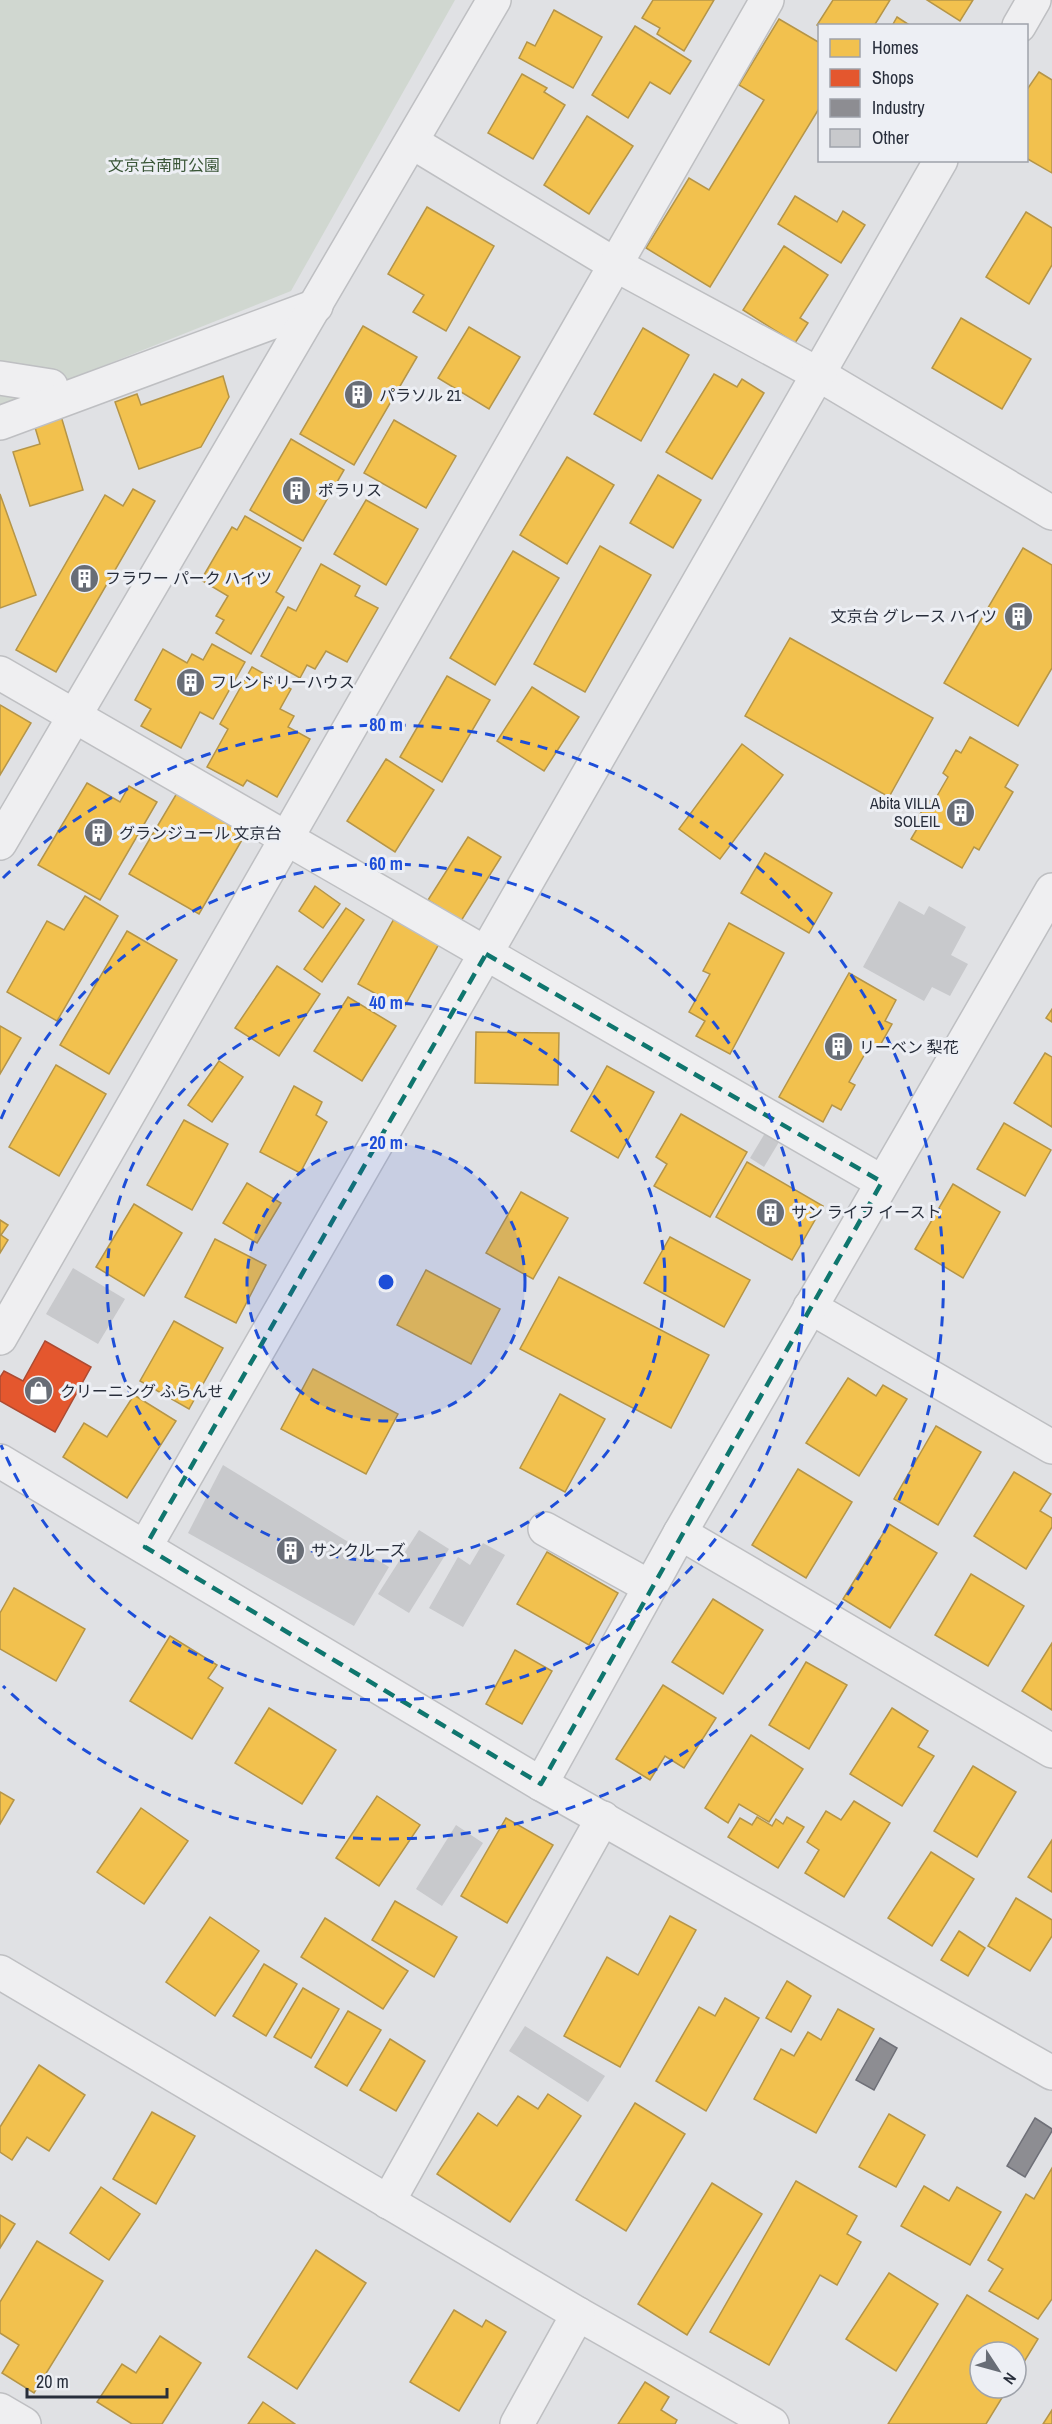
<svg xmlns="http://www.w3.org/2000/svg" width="1052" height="2424" viewBox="0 0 1052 2424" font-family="'Archivo Narrow','Noto Sans JP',sans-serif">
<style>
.green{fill:#d0d7d0}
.homes{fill:#f2c14e;stroke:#b59548;stroke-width:1.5}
.shops{fill:#e4572e;stroke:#ac4b32;stroke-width:1.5}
.industry{fill:#8d8d92;stroke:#6f7078;stroke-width:1.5}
.building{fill:#c8c9cc}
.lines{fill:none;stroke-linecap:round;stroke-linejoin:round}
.minor-casing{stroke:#bebfc2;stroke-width:36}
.minor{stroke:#efeff1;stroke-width:33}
.marked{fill:none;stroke:#0f766e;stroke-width:4.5;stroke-dasharray:12 8;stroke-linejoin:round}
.ring{fill:none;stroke:#1d4ed8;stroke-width:3;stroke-dasharray:10 8}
.labels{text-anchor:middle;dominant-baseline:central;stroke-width:6;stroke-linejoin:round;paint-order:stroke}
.park-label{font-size:16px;fill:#3a5637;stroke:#edeff4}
.poi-label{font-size:16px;fill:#282e3b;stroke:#edeff4;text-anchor:start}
.centre{fill:#1d4ed8;stroke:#edeff4;stroke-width:3}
.ring-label{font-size:18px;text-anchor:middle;font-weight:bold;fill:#1d4ed8;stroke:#edeff4;stroke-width:6;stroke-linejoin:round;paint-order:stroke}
</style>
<rect width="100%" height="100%" fill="#e0e1e4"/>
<polygon class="green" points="0,0 455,0 291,291 0,407"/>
<g class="homes">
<polygon points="653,0 714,0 684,51 657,34 660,28 642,18"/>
<polygon points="833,0 890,0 874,26 820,27 817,25"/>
<polygon points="927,0 973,0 960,21"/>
<polygon points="554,10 602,37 573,88 519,58 527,42 535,46"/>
<polygon points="897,17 911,26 892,26"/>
<polygon points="779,19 820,43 820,107 710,287 646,248 689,178 709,190 764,100 739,85"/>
<polygon points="635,26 691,61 670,94 650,82 628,118 592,95"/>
<polygon points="1039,72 1052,80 1052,173 1026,158 1026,91"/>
<polygon points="522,74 547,88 544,92 565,105 533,159 488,133"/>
<polygon points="587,116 633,146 589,214 544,185"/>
<polygon points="795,196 837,222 843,211 865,225 841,263 778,224"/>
<polygon points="427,207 494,246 446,331 413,312 424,295 388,274"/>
<polygon points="1026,212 1052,228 1052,265 1029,304 986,277"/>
<polygon points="784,246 828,275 800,318 808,323 795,343 743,310"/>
<polygon points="961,318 1031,359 1002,409 932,368"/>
<polygon points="363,326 417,357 354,465 300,434"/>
<polygon points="469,327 520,357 489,409 438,378"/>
<polygon points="643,328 689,355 641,441 594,414"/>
<polygon points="714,374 737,387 742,379 764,393 712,479 666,452"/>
<polygon points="223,376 229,397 201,447 139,469 115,402 137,394 141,405"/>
<polygon points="61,416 83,490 30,506 13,452 40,444 34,424"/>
<polygon points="394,420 456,456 426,508 364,473"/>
<polygon points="291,439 344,470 303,541 250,510"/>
<polygon points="567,457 614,485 567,564 520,535"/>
<polygon points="658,475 701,500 673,548 630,523"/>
<polygon points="133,489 155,501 56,672 16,650 105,495 123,506"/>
<polygon points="0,494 36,595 0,608"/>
<polygon points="366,500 418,529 386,585 334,554"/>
<polygon points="245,516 301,548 276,592 284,597 251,654 216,633 224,620 216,616 228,596 201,580 232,527 237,530"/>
<polygon points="600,546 651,575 585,692 534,664"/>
<polygon points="1023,548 1052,565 1052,668 1018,726 944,683"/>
<polygon points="513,551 559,578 495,685 450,658"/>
<polygon points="321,564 360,586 355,596 378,608 347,662 326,651 315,669 307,665 300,678 261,656 288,607 296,611"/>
<polygon points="790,638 933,718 889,797 745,716"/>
<polygon points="212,644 245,662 213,719 200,712 181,748 141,726 151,709 135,700 163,649 187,663 192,654 203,660"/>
<polygon points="252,667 291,689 280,709 294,716 288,727 310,739 277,797 247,780 243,786 207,767 228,729 220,724"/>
<polygon points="447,676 490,700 442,782 400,757"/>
<polygon points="532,687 579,717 544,771 497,741"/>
<polygon points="0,705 31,723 0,775"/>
<polygon points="970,737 1018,765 1005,787 1013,792 979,850 974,847 962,868 911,839 920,824 915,822 929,800 933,803 948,777 943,773 956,750 961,753"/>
<polygon points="742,744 783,775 720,859 679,829"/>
<polygon points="386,759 434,790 395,852 347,821"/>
<polygon points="87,783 120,802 129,786 157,802 100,900 38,865"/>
<polygon points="177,793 246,833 199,914 129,874"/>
<polygon points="468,837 501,857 461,921 428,900"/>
<polygon points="765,853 832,893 809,933 741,893"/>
<polygon points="315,886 340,904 323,928 299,911"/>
<polygon points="85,896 118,916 57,1021 7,992 47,921 64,930"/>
<polygon points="346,908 364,920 322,982 304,969"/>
<polygon points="395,917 440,942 403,1009 358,984"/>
<polygon points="729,923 784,953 730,1054 696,1036 705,1021 689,1012 710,974 703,971"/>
<polygon points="127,931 177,960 109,1074 60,1045"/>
<polygon points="277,966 320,994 279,1056 235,1028"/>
<polygon points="849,973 896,1000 885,1021 892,1024 878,1049 870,1045 849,1082 855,1085 841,1110 832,1105 823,1122 779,1097"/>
<polygon points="348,997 396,1026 362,1081 314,1051"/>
<polygon points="1052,1009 1052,1022 1046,1018"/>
<polygon points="0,1026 21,1038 0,1074"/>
<polygon points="476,1032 559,1033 558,1085 475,1083"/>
<polygon points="1045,1053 1052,1057 1052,1127 1014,1103"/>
<polygon points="219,1061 243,1077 212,1122 188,1105"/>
<polygon points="56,1065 106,1094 59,1176 9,1147"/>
<polygon points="607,1066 654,1092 618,1158 571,1131"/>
<polygon points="294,1086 322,1102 316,1115 327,1122 300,1173 260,1152"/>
<polygon points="681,1114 747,1152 710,1217 654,1186 667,1164 656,1157"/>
<polygon points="184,1120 228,1144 192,1210 147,1185"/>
<polygon points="1004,1123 1051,1150 1025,1196 977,1169"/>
<polygon points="747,1162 823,1206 792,1260 716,1217"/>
<polygon points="247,1183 281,1203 257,1243 223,1223"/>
<polygon points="953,1184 1000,1212 963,1278 915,1249"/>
<polygon points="521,1192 568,1218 533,1279 486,1253"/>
<polygon points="134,1204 182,1233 144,1296 96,1267"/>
<polygon points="0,1220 8,1225 1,1235 8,1240 0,1253"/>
<polygon points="670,1237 750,1280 724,1327 644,1283"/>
<polygon points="215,1239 266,1265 236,1323 185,1297"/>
<polygon points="426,1270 500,1309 471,1364 397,1325"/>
<polygon points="559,1277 709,1355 671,1428 520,1349"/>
<polygon points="174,1321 223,1348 189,1409 140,1381"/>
<polygon points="313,1369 398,1414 366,1474 281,1429"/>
<polygon points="848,1378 876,1396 883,1385 907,1399 859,1476 806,1443"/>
<polygon points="560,1394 605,1419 565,1492 520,1468"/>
<polygon points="134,1395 176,1421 127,1498 63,1457 84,1423 107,1437"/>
<polygon points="936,1426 981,1452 938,1525 894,1499"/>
<polygon points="798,1469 852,1502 806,1578 752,1545"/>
<polygon points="1014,1472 1051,1494 1040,1511 1052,1518 1052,1527 1026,1569 974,1536"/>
<polygon points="889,1524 937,1553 890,1628 843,1599"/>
<polygon points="547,1552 618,1593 589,1645 517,1604"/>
<polygon points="971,1574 1024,1606 988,1666 935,1635"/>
<polygon points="14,1588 85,1629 56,1681 0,1649 0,1613"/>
<polygon points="713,1599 763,1630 723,1694 672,1662"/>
<polygon points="170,1636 217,1665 208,1678 223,1688 192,1739 130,1701"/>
<polygon points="1052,1643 1052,1710 1022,1691"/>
<polygon points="515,1650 552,1671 522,1724 486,1704"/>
<polygon points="806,1662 847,1685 809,1749 769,1725"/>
<polygon points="663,1685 716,1718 684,1768 665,1756 650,1780 616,1759"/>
<polygon points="269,1708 336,1750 302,1804 235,1763"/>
<polygon points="892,1708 928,1731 918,1747 934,1756 902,1806 850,1774"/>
<polygon points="751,1735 803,1769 769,1822 739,1804 728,1823 705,1808"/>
<polygon points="973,1766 1016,1792 977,1857 934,1831"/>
<polygon points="0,1792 14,1800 0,1824"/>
<polygon points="377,1796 420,1825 379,1886 336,1858"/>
<polygon points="854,1801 890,1823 844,1897 805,1873 819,1850 807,1842 826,1811 841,1820"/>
<polygon points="141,1808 188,1841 144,1904 97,1872"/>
<polygon points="757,1817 772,1826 776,1819 783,1824 787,1817 804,1827 778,1868 728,1837 740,1818 752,1825"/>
<polygon points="506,1818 553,1845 507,1923 461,1896"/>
<polygon points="1052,1840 1052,1892 1028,1877"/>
<polygon points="931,1852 974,1879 932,1946 888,1918"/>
<polygon points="1016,1898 1052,1920 1052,1936 1030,1971 988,1946"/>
<polygon points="395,1901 457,1937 434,1977 372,1940"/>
<polygon points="670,1916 696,1930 620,2067 564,2036 607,1957 638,1975"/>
<polygon points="210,1917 259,1951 215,2016 166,1982"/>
<polygon points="325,1918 408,1971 383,2009 301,1957"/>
<polygon points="959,1931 985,1948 968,1976 941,1960"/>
<polygon points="264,1964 297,1984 266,2036 233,2016"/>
<polygon points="787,1981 811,1996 791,2032 766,2018"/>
<polygon points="303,1988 339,2009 311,2058 274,2037"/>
<polygon points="725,1998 759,2018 706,2111 656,2081 699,2007 715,2016"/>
<polygon points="838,2009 874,2029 816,2133 754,2099 781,2049 794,2056 808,2032 821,2040"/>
<polygon points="348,2011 381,2030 347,2086 315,2067"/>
<polygon points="390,2039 425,2061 396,2111 360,2090"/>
<polygon points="39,2065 85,2095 49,2151 27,2137 12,2160 0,2152 0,2127"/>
<polygon points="548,2094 581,2116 510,2222 437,2174 478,2113 497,2126 518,2096 538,2109"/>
<polygon points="635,2103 685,2134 626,2231 576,2200"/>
<polygon points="152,2112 195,2136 156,2204 113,2179"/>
<polygon points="889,2114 925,2135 896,2187 859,2167"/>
<polygon points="1052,2168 1052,2299 1038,2319 989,2291 1003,2269 988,2260 1026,2194 1034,2199"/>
<polygon points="796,2181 857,2216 847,2234 861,2242 837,2285 820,2275 769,2365 710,2332"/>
<polygon points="712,2183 762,2214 687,2335 638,2304"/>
<polygon points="924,2186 949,2201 957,2187 1001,2212 970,2265 901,2226"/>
<polygon points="101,2187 140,2214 109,2260 70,2233"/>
<polygon points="0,2215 15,2224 0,2248"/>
<polygon points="37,2241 103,2281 34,2393 2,2373 19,2345 0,2333 0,2302"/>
<polygon points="316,2250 366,2283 297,2389 248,2357"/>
<polygon points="889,2273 938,2304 896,2371 846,2339"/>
<polygon points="967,2295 1038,2339 1016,2375 1016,2352 980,2352 980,2388 1008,2388 986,2424 888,2424"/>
<polygon points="454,2310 482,2327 486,2320 506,2332 459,2411 410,2382"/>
<polygon points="160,2336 201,2363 162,2424 132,2424 97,2402 122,2364 136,2373"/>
<polygon points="645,2382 669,2397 661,2410 677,2420 675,2424 618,2424"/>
<polygon points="263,2402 295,2424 248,2424"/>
<polygon points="1052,2410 1052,2424 1043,2424"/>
</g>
<polygon class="shops" points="45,1341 91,1367 55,1432 0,1401 0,1377 4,1371 23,1381"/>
<g class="industry">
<polygon points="880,2038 897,2048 874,2090 856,2080"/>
<polygon points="1035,2118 1052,2129 1052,2131 1025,2177 1007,2166"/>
</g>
<g class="building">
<polygon points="899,901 924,915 929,906 966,927 951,955 968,964 950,996 932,987 924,1001 863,967"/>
<polygon points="768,1128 782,1137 764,1167 750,1158"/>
<polygon points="73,1268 125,1299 98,1344 46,1314"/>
<polygon points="223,1465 389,1567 354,1626 188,1533"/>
<polygon points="419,1530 449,1549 409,1613 378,1594"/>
<polygon points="483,1543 505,1555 463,1627 429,1608 458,1557 470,1565"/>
<polygon points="456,1825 483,1843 442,1906 416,1889"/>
<polygon points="525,2026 605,2076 588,2102 509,2051"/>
</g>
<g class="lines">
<defs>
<g id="minor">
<polyline points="1019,26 1034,0"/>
<polyline points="412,142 614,264 818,374 1052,513"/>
<polyline points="0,378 51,386"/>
<polyline points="0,423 316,306"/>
<polyline points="0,673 882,1182"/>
<polyline points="0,843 494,0"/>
<polyline points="810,1307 1052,1447"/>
<polyline points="0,1338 767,0"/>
<polyline points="0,1461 541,1784 1052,2073"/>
<polyline points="545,1529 650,1587"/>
<polyline points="680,1533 1052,1751"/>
<polyline points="145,1547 941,160"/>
<polyline points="541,1784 680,1533 1052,890"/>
<polyline points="0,1972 578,2314 772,2424"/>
<polyline points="388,2202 603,1818"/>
<polyline points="0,2410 24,2424"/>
<polyline points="517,2424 578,2314"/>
</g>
</defs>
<use href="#minor" class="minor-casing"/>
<use href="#minor" class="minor"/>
</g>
<path class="marked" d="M486,954L882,1182L541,1784L145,1547Z"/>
<circle cx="386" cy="1282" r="139" fill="#1d4ed8" fill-opacity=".12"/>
<g class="ring">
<circle cx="386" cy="1282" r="139"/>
<circle cx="386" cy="1282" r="279"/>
<path d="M1 1119A418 418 0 1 1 1 1445"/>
<path d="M3 878A557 557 0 1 1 3 1686"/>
</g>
<defs>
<symbol id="building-disc" viewBox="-11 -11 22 22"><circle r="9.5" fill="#686d76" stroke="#edeff4"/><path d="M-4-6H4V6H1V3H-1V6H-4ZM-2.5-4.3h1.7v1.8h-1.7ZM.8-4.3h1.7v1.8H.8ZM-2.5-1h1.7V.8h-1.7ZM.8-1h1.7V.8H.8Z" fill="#fff"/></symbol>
<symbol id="shop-disc" viewBox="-11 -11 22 22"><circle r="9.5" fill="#686d76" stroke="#edeff4"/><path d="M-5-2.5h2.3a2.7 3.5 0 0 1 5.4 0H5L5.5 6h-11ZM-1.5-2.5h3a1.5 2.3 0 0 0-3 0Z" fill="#fff"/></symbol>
</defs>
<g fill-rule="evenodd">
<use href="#building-disc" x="342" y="378" width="33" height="33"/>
<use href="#building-disc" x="280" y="474" width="33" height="33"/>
<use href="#building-disc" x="68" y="562" width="33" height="33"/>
<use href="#building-disc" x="1002" y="600" width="33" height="33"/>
<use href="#building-disc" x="174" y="666" width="33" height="33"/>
<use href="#building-disc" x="944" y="796" width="33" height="33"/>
<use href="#building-disc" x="82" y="816" width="33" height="33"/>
<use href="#building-disc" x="822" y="1030" width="33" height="33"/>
<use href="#building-disc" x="754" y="1196" width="33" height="33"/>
<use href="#shop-disc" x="22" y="1374" width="33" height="33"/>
<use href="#building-disc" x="274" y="1534" width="33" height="33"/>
</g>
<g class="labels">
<g class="park-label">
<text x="164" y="165">文京台南町公園</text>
</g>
<g class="poi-label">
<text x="379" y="395">パラソル 21</text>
<text x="318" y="490">ポラリス</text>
<text x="105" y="578">フラワー パーク ハイツ</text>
<text x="997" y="616" text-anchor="end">文京台 グレース ハイツ</text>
<text x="211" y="682">フレンドリーハウス</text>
<text x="940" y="803" text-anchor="end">Abita VILLA<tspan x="940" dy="18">SOLEIL</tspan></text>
<text x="119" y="833">グランジュール 文京台</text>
<text x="859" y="1047">リーベン 梨花</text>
<text x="791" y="1212">サン ライフ イースト</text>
<text x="60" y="1391">クリーニング ふらんせ</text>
<text x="311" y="1550">サンクルーズ</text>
</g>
</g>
<circle cx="386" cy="1282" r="9" class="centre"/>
<g class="ring-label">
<text x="386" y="731">80 m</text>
<text x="386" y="870">60 m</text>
<text x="386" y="1009">40 m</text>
<text x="386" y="1149">20 m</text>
</g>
<rect x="818" y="24" width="210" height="138" fill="#edeff4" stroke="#9ea2aa" stroke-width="1.5"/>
<rect x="830" y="39" width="30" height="18" fill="#f2c14e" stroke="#9ea2aa" stroke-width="1.5"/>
<text x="872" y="54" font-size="18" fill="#282e3b">Homes</text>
<rect x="830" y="69" width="30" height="18" fill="#e4572e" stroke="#9ea2aa" stroke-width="1.5"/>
<text x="872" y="84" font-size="18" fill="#282e3b">Shops</text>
<rect x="830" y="99" width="30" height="18" fill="#8d8d92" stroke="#9ea2aa" stroke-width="1.5"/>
<text x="872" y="114" font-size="18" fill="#282e3b">Industry</text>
<rect x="830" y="129" width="30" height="18" fill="#c8c9cc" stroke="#9ea2aa" stroke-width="1.5"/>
<text x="872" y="144" font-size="18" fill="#282e3b">Other</text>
<g transform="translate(998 2370) rotate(126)"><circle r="28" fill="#edeff4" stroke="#9ea2aa" stroke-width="1.5"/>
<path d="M0-4.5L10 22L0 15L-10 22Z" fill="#686d76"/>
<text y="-9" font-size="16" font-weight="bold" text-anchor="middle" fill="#282e3b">N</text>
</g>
<path d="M27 2388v9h140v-9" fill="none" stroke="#282e3b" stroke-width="3"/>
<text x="36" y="2388" font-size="18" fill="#282e3b" stroke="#edeff4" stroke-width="4.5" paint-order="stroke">20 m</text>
</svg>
